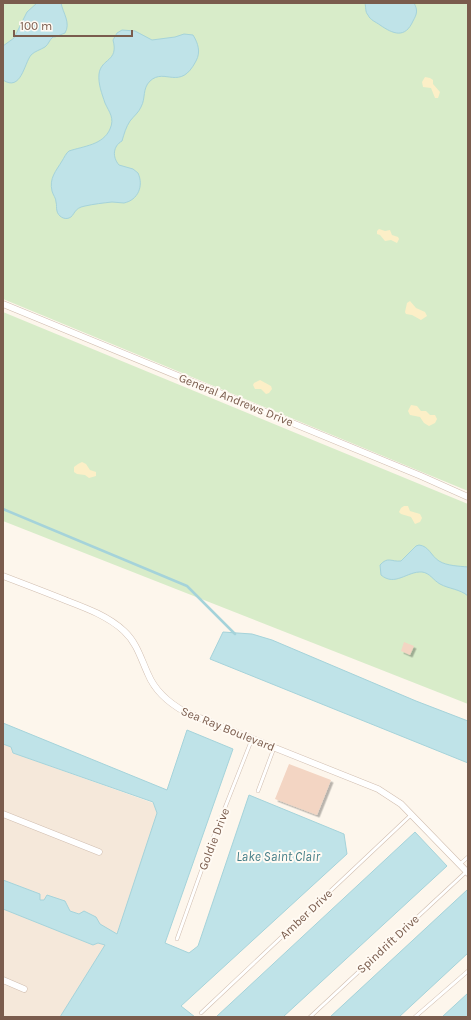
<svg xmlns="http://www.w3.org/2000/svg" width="471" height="1020" viewBox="0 0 471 1020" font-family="Karla,sans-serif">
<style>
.residential{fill:#f5e8da}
.green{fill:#d8ecc9}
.sand{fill:#fcefc7}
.water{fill:#bfe3e8;stroke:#a5d3da}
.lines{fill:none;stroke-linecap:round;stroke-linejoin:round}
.stream{stroke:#a5d3da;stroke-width:2.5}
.building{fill:#f3d5c3;filter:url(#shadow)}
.service-casing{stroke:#d1beb0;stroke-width:4}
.minor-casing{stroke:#d1beb0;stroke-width:7}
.service{stroke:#fff;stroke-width:3}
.minor{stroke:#fff;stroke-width:6}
.labels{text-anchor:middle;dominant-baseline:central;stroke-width:4;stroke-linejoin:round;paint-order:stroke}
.street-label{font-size:12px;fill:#7a5c4d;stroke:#fffaf3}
.water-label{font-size:13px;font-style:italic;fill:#437c86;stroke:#fffaf3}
</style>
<defs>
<filter id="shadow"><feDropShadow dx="2.5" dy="2.5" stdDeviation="0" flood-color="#0004"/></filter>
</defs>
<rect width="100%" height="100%" fill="#fdf6ec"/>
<g class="residential">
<polygon points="3,744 11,747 13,753 153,803 158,813 117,934 79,914 40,900 40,894 3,880"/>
<polygon points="3,909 93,945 98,943 105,945 60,1017 3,1017"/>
</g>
<g class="green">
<polygon points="3,3 468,3 468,491 3,299"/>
<polygon points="3,312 468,504 468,704 3,521"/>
</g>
<g class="sand">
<polygon points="425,77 430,78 433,80 433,84 440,92 438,98 435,98 431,88 423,87 422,82"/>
<polygon points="379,229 385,231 390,230 392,235 398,237 399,239 397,243 391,240 385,241 380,235 377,234 377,231"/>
<polygon points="410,301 416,308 425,312 427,316 421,320 412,315 406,314 405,312 407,303"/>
<polygon points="260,380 271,386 272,389 269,393 266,394 261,389 255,389 253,385 254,383"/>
<polygon points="411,405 417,406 421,411 426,411 430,415 435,415 437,419 435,423 429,426 424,423 420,417 410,415 408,411"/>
<polygon points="82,462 86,464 90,470 96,472 96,476 89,478 85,475 77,474 74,472 74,467 78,464"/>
<polygon points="404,506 408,506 410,511 420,514 422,518 420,522 415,524 411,517 401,514 399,512 401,508"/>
</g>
<g class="water">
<path d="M37,3H61C63,13 71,23 65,33L55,37H53C49,40 49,44 45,47C40,50 35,51 31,55C24,64 21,92 3,80V46L14,38L27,12Z"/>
<path d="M365,3H414C418,10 417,14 413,21C405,39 393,34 380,25C376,22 370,20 368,15C365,12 366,7 365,3Z"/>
<path d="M122,30L135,31L152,40L175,37L184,34L193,35C198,43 201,52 196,61C180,92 165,67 150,81C142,89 146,98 141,107C139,112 134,116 130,121C126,127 124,134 122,141C113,146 112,157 119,165L133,169L138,173C144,186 138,200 124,203C120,203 116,202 112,202C103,203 94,204 85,206C73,208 75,216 69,218C64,220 58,216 57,211C56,208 57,205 56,202C56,198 53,195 52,191C49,178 56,171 62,161C64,158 66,153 69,151C84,146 103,145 110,129C115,118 109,112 105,103C102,94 98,84 99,74C101,58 119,62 113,40L117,33Z"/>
<path d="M419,545C429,546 431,556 439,561C447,566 459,566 468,567V596C460,589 449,589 440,584C433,580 430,573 422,572C407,571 395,587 381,575L380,565C388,556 391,562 401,561L416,546Z"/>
<polygon points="223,632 252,634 272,640 416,701 468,721 468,763 210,659"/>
<polygon points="3,723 167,790 187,730 233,749 165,943 189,953 198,946 249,795 344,834 347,854 181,1006 195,1017 60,1017 105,945 98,943 93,945 3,909 3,880 40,894 40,900 44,900 47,895 65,901 70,911 79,914 84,911 96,917 100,924 117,934 157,813 153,802 13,753 11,747 3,744"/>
<polygon points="415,832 447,866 283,1017 216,1017"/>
<polygon points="467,890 468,891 468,953 399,1017 330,1017"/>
<polygon points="468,993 468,1017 442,1017"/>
</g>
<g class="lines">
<polyline class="stream" points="3,509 187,586 235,634"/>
</g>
<g class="building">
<polygon points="404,642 414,646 410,655 401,651"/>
<polygon points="289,764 331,780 317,815 275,799"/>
</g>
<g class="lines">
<defs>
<g id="service">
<polyline points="258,791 274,748"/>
<polyline points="460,864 468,857"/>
<polyline points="177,939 213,838 252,739"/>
<polyline points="201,1013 412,814"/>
<polyline points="310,1017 467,871"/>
<polyline points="415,1017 468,971"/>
</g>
<g id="minor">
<polyline points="3,304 421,476 468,497"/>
<path d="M3,576C24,584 45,592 65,600C86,608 108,616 124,631C137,643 141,659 148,674C155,691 169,703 185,712L378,789L401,804L468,873"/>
<polyline points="3,814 99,852"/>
<polyline points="3,980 24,989"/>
</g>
</defs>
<use href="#service" class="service-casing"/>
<use href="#minor" class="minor-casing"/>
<use href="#service" class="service"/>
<use href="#minor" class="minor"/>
</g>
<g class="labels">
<g class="street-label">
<text transform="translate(236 400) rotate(22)">General Andrews Drive</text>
<text transform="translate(228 729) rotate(22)">Sea Ray Boulevard</text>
<text transform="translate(214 839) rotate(-69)">Goldie Drive</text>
<text transform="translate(306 914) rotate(-43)">Amber Drive</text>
<text transform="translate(388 944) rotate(-43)">Spindrift Drive</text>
</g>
<g class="water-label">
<text x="278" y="856">Lake Saint Clair</text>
</g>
</g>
<rect width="471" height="1020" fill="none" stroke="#7a5c4d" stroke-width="8"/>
<path d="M14 30v6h118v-6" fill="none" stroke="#7a5c4d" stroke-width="2"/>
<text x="20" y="30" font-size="12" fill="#7a5c4d" stroke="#fffaf3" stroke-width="3" paint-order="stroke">100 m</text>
</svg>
